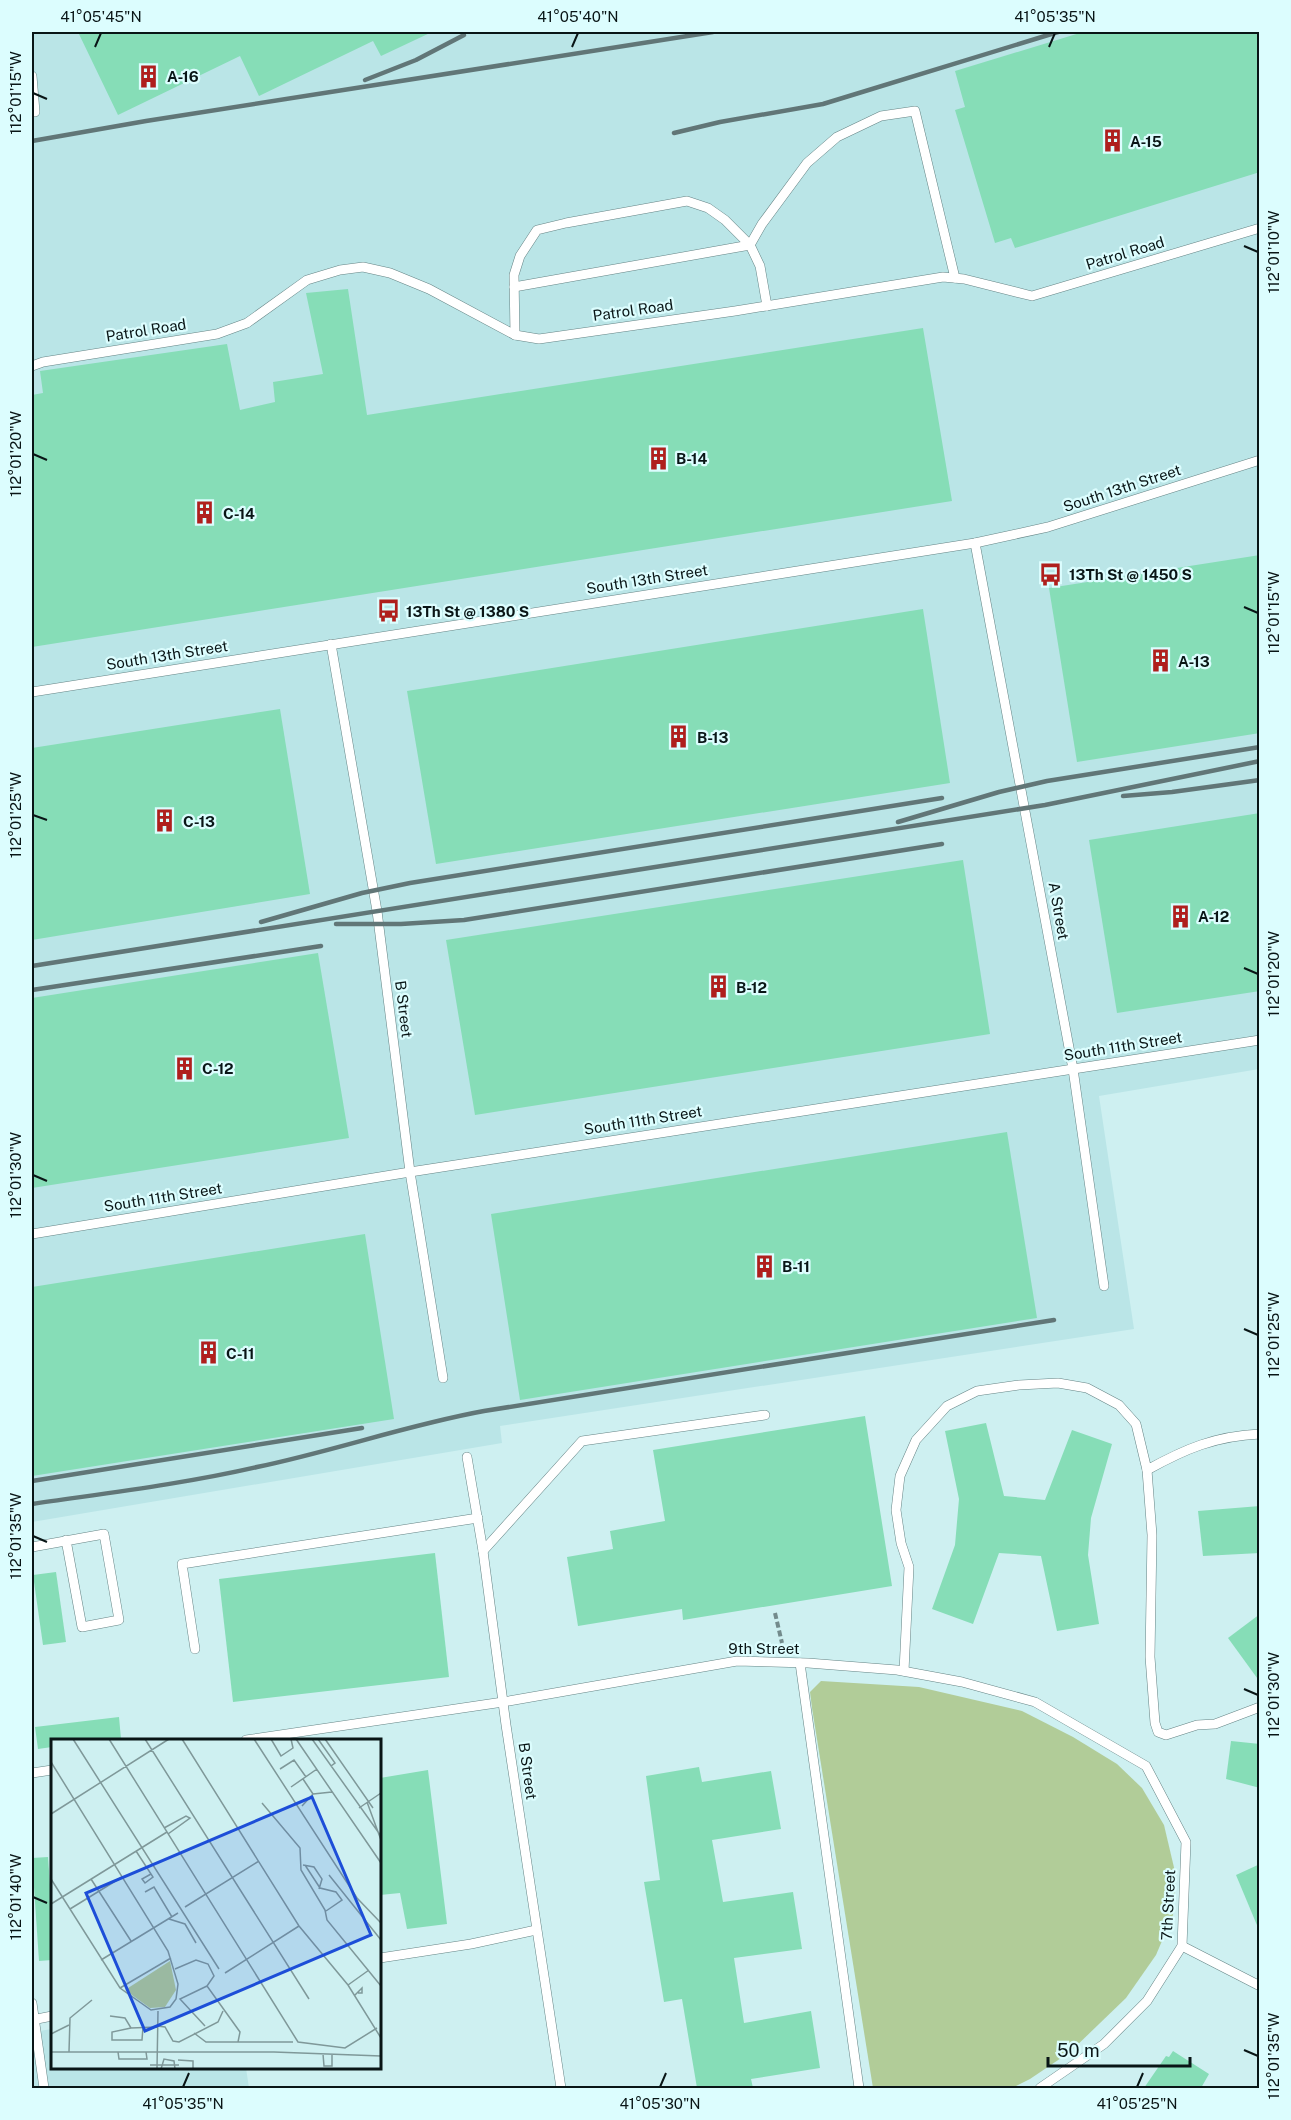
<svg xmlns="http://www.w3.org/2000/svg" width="1291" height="2120" viewBox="0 0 1291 2120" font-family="'Public Sans',sans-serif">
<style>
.built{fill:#bae5e7}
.green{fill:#b1cc98}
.building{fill:#86ddb7}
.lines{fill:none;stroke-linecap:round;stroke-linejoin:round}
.lane-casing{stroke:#658485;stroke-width:10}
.path{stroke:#738b8c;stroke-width:4;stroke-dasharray:6 3;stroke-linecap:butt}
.lane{stroke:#fff;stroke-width:9}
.rail{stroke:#617677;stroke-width:4.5}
.ticks{fill:none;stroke:#091516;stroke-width:2}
.labels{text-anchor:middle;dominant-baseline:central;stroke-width:4.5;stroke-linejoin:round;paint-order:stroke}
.poi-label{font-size:15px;font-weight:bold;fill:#091516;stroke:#dcfdfe;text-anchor:start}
.street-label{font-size:15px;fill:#091516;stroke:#dcfdfe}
.inset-road{fill:none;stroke:#7f9899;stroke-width:1.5}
.view{fill:#1d4ed8;fill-opacity:0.15;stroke:#1d4ed8;stroke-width:3}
.inset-edge{fill:none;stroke:#091516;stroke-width:3}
.neatline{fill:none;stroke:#091516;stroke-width:2}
.ticks-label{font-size:15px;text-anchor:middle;fill:#091516}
</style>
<rect width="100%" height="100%" fill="#cef0f1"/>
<g class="built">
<polygon points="32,32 1259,32 1259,1069 1099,1096 1134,1329 500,1426 502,1443 32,1522"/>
<polygon points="52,2029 52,2068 246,2068 249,2088 32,2088 32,2032"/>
</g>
<polygon class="green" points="821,1681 919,1687 1022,1711 1073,1737 1117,1764 1142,1788 1164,1825 1176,1876 1173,1915 1156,1955 1126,1998 1070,2052 1030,2079 1012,2088 873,2088 812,1708 810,1692"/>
<g class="building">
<polygon points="78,32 432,32 381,56 373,41 259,96 240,56 118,115"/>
<polygon points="1083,32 1260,32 1260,172 1015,248 1011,238 995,243 955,110 965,107 955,71"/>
<polygon points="348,289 367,415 923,328 952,501 32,647 32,395 43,393 40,371 227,344 240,410 275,402 273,382 323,374 306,293"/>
<polygon points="1260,555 1260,733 1077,762 1049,588"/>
<polygon points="923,609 950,783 436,864 407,691"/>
<polygon points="280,709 310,894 32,940 32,748"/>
<polygon points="1260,813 1260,991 1117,1013 1089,840"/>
<polygon points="963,860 990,1034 475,1115 446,940"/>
<polygon points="318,953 349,1138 32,1188 32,998"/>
<polygon points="1007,1132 1037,1318 520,1400 491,1214"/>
<polygon points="365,1234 394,1419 32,1476 32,1287"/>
<polygon points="865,1416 892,1586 683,1620 682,1609 578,1626 567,1557 613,1549 610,1531 665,1521 653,1450"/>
<polygon points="986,1423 1004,1496 1045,1500 1072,1430 1112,1444 1091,1518 1088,1555 1099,1624 1057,1631 1041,1556 999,1553 973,1624 932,1609 955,1545 959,1499 945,1431"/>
<polygon points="1260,1506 1260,1553 1203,1556 1198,1511"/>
<polygon points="435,1553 449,1677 233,1702 219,1579"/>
<polygon points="56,1572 66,1642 43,1645 33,1575"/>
<polygon points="1260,1614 1260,1682 1228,1638"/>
<polygon points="119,1717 121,1739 52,1740 52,1747 38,1749 35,1727"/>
<polygon points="1231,1741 1260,1744 1260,1788 1226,1779"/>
<polygon points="699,1767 702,1782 771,1771 781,1829 712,1840 723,1902 793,1892 802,1949 734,1958 744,2023 811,2011 820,2068 751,2079 753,2088 697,2088 682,1999 664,2002 644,1882 660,1880 646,1776"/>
<polygon points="428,1770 447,1924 407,1929 400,1893 380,1895 380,1778"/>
<polygon points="48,1857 52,1913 52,1960 39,1961 32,1858"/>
<polygon points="1260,1864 1260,1930 1259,1930 1236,1875"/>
<polygon points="1173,2051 1209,2074 1201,2088 1144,2088 1166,2056 1169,2057"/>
</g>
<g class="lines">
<defs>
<g id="lane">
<polyline points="32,76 35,112"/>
<polyline points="514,287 750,245 762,224 807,163 837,137 881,116 915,111 955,278"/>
<polyline points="515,335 514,275 520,256 537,230 566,223 687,201 708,208 725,220 750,245 760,266 767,306"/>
<polyline points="32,366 43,362 217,334 247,323 307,280 340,270 363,267 390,273 429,289 515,335 539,339 735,311 943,277 964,279 1032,296 1260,228"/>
<polyline points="975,543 1073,1069 1104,1286"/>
<polyline points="331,644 377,911 410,1172 443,1378"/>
<polyline points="32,692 975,543 1048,527 1260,460"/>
<polyline points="32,1234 410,1172 1260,1040"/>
<polyline points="467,1457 483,1551 506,1725 561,2088"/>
<polyline points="1147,1470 1152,1535 1150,1657 1155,1723 1158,1732 1166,1735 1197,1725 1215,1724 1260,1707"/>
<polyline points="32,1547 104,1534 119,1620 82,1627 66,1540"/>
<polyline points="483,1551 582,1441 765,1415"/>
<polyline points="195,1649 182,1564 478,1518"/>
<polyline points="800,1663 859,2088"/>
<path d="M904,1671L909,1567L901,1543L896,1510L900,1476L916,1440L947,1406L977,1391L1019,1385L1058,1383L1087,1388L1119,1405L1136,1424L1147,1470C1185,1449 1215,1436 1260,1434"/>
<polyline points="246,1740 503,1702 737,1661 808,1663 897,1670 962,1682 1035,1702 1146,1766 1186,1842 1182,1946 1147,2001 1104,2044 1040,2088"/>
<polyline points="32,1773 52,1770"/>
<polyline points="1182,1946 1260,1986"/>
<polyline points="380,1958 471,1944 536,1930"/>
<polyline points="32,2003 44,2088"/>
<polyline points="32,2020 52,2016"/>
</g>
</defs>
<use href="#lane" class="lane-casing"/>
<polyline class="path" points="775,1613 782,1643"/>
<use href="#lane" class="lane"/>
<g class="rail">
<polyline points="365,80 416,60 464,35"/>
<polyline points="674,133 720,122 823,104 1058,32"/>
<polyline points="32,141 146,121 713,32"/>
<polyline points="1123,796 1172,792 1260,780"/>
<polyline points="898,822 999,792 1047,781 1260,747"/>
<polyline points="261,922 362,893 410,883 942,798"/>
<polyline points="336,924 401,924 464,920 942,844"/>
<polyline points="32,966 1045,805 1260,761"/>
<polyline points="32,990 321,946"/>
<polyline points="32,1481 362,1428"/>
<path d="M32,1504C107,1493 183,1484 257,1467C334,1451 407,1425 484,1411L1054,1320"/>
</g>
</g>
<path class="ticks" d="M95,47L101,33M572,47L578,33M1049,47L1055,33M33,93L47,99M1244,246L1258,252M33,454L47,460M1244,607L1258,613M33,815L47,820M1244,968L1258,974M33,1175L47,1181M1244,1329L1258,1335M33,1536L47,1542M1244,1689L1258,1695M33,1897L47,1903M1244,2050L1258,2056M183,2087L189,2073M660,2087L666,2073M1137,2087L1143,2073"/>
<defs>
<symbol id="building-bare" viewBox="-9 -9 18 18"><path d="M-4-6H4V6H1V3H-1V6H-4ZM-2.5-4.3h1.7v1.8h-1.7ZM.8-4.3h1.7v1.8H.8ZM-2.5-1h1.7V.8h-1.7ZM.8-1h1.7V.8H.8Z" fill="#af1f1d" stroke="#dcfdfe" stroke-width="2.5" paint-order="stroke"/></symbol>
<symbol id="bus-bare" viewBox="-9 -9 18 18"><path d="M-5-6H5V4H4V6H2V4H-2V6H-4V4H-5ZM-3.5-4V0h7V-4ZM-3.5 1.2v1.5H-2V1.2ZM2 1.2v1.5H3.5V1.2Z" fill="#af1f1d" stroke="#dcfdfe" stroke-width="2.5" paint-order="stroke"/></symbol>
</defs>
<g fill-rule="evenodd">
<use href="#building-bare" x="132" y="60" width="33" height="33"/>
<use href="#building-bare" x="1096" y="124" width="33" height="33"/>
<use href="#building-bare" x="642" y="442" width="33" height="33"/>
<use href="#building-bare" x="188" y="496" width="33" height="33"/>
<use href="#bus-bare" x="1034" y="558" width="33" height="33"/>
<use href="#bus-bare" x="372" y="594" width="33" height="33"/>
<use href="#building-bare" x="1144" y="644" width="33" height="33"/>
<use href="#building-bare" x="662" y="720" width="33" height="33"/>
<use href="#building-bare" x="148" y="804" width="33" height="33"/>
<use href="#building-bare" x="1164" y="900" width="33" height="33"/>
<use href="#building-bare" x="702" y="970" width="33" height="33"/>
<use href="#building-bare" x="168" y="1052" width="33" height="33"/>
<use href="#building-bare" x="748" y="1250" width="33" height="33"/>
<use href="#building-bare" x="192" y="1336" width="33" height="33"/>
</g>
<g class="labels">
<g class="poi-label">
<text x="167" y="76">A-16</text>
<text x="1130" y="141">A-15</text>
<text x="676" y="458">B-14</text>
<text x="223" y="513">C-14</text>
<text x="1069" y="574">13Th St @ 1450 S</text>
<text x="406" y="611">13Th St @ 1380 S</text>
<text x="1178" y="661">A-13</text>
<text x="697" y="737">B-13</text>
<text x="183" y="821">C-13</text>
<text x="1198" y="916">A-12</text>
<text x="736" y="987">B-12</text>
<text x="202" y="1068">C-12</text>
<text x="782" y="1266">B-11</text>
<text x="226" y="1353">C-11</text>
</g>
<g class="street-label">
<text transform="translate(1125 253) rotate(-17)">Patrol Road</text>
<text transform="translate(633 310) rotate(-8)">Patrol Road</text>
<text transform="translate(146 330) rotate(-9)">Patrol Road</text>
<text transform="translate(1122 488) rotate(-18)">South 13th Street</text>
<text transform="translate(647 579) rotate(-9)">South 13th Street</text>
<text transform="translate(167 655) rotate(-9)">South 13th Street</text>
<text transform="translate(1059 911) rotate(80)">A Street</text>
<text transform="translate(404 1009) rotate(83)">B Street</text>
<text transform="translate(1123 1046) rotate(-9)">South 11th Street</text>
<text transform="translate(643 1120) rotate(-9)">South 11th Street</text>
<text transform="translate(163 1197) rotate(-9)">South 11th Street</text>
<text x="764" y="1648">9th Street</text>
<text transform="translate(528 1771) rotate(82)">B Street</text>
<text transform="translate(1168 1905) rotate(-87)">7th Street</text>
</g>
</g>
<g transform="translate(51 1739)">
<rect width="330" height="330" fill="#cef0f1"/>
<path d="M119,222L125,251L114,268L99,269L74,251Z" fill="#b1cc98"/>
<path class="inset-road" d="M22,0L168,230M58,0L247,303L294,309L326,289M94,0L258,260M131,0L248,187L297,246L330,299M203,0L306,159L330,184M220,0L230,17L242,9L240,0M245,0L330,124M261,0L330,97M267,0L284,24L280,27M274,0L322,69M0,23L117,212L127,245L125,260L119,268L100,271L69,249L0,140M229,30L243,21L255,38M240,48L266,30M262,55L281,53M316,63L330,101M211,64L249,109L250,131L274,171L276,181L330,247M251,67L262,55L252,40M308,69L330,54M0,75L118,0M113,89L135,77L139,79L117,95M85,112L102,138L94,144L91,140L100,135M252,126L263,128L271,140L268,150M254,126L269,149L285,153L291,161L275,172M278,136L330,201M40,140L80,202M94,153L103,148L121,178M0,165L116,93M134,168L208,122M19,170L71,138M118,180L134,185L145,204M50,221L127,174M124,230L145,221L157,225L163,237L156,247L189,293L187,303M174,234L248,187M297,246L318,231M69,249L120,219M304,256L311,249V254H307M59,277L74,279L80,289L106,288M106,287L114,288L122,302L128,303L167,283L172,272M154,287L129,260L156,247M80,289L61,293V301H91L92,288M143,294L155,303H242M0,295L18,286M0,313H223L330,317M18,313L19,279L41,261M67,313L68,320H96L95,313M272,315L273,327H281V315M127,321L142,322V330M99,326H128M106,330L107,272M110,330L113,320L123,322L124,330"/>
<path class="view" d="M261,58L320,196L94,292L35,154Z"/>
<rect width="330" height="330" class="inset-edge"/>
</g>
<rect width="1291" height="2120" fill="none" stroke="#dcfdfe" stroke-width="66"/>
<path d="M1048 2057v9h142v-9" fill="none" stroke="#091516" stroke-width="3"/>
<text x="1057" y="2057" font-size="18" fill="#091516" stroke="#dcfdfe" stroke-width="4.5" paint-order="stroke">50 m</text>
<rect x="33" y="33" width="1225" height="2054" class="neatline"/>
<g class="ticks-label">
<text x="101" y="22">41°05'45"N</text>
<text x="578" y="22">41°05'40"N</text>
<text x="1055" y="22">41°05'35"N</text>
<text transform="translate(16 93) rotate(-90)" y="5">112°01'15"W</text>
<text transform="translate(1274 252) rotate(-90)" y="5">112°01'10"W</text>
<text transform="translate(16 454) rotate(-90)" y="5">112°01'20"W</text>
<text transform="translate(1274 613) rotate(-90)" y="5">112°01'15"W</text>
<text transform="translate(16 815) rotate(-90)" y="5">112°01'25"W</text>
<text transform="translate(1274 974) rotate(-90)" y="5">112°01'20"W</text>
<text transform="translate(16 1175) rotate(-90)" y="5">112°01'30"W</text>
<text transform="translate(1274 1335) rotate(-90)" y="5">112°01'25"W</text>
<text transform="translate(16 1536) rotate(-90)" y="5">112°01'35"W</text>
<text transform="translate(1274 1695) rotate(-90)" y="5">112°01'30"W</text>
<text transform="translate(16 1897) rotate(-90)" y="5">112°01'40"W</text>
<text transform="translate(1274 2056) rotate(-90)" y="5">112°01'35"W</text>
<text x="183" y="2109">41°05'35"N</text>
<text x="660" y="2109">41°05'30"N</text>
<text x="1137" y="2109">41°05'25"N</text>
</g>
</svg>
